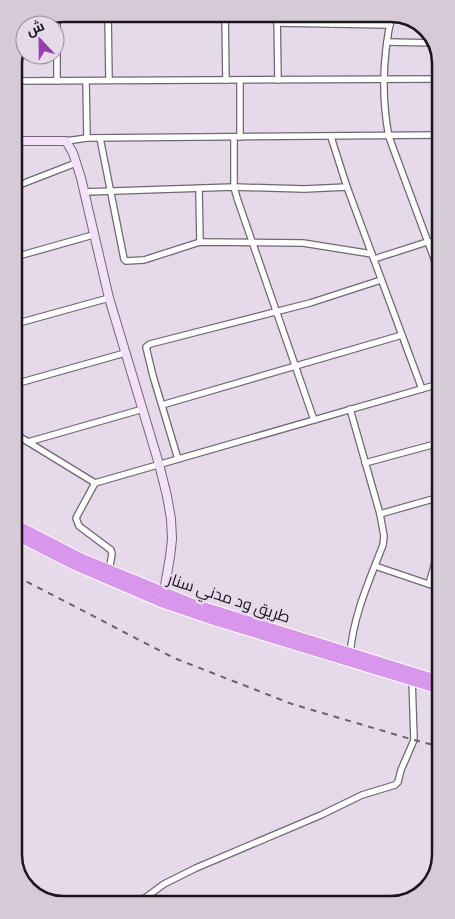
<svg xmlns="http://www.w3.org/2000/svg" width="455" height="919" viewBox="0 0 455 919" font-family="Cabin,Cairo,sans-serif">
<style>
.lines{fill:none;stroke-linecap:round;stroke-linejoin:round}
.street-casing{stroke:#716674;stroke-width:8}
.secondary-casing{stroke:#716674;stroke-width:10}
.highway-casing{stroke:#fff;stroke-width:12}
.street{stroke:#fff;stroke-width:5.5}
.secondary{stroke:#f4e0f9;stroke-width:8}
.highway{stroke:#d997ec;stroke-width:10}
.rail{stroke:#68616a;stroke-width:2;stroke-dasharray:6 6;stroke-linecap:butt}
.labels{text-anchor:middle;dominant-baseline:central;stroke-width:5;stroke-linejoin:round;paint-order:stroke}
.street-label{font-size:16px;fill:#1a151b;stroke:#e6daea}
.rim{fill:none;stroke:#1a151b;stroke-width:2.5}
</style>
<rect width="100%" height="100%" fill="#e6daea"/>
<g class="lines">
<defs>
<g id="street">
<polyline points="108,14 109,80"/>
<polyline points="225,14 226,80"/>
<polyline points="277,14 278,80"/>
<path d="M392,14C383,54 381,96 389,137L439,272"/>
<polyline points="57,17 57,81"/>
<polyline points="277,23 390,25"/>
<polyline points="333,24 336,14"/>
<polyline points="387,42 436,43"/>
<polyline points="240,80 240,137"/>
<polyline points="14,81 438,79"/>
<polyline points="86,81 87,138"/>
<polyline points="234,137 234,187 237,198 314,420"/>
<polyline points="331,137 347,187 422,389"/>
<polyline points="100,138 124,259 126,261 144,260 200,242 303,243 372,254"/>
<polyline points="66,141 87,138 438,135"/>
<polyline points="14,187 76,163"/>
<polyline points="199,189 200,242"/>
<polyline points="84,192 234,187 304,189 347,187"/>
<polyline points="15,257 93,235"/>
<polyline points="374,259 427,242 438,242"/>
<polyline points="15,324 109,298"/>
<polyline points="15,374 18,383"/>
<polyline points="15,384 125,353"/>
<polyline points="162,405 402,335"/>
<polyline points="15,434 95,483"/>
<polyline points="28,442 143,409"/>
<polyline points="178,459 153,376 146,347 150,344 310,303 381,280"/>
<polyline points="365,463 439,443"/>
<polyline points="380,514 440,497"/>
<polyline points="375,566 440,588"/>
<polyline points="109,571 112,554 111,550 79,526 76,518 95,483 439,384"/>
<polyline points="429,584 440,545"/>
<path d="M350,655C353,616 369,581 383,545L384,536L380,514L350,409"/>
<polyline points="128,904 145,898 164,884 196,868 321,815 362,795 395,785 398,782 401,770 414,740 412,678"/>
</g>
<polyline id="secondary" points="14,141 66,141 73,153 81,178 109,298 159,464 167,496 171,519 172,539 170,557 163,597"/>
<g id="highway">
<polyline points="16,525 82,559 190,603 440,681"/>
<polyline points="16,535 77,566 161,602 217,621 440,689"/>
</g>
</defs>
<use href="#street" class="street-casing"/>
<use href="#secondary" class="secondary-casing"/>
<use href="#highway" class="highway-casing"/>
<use href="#street" class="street"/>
<use href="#secondary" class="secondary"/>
<use href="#highway" class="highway"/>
<polyline class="rail" points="16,576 174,658 292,704 414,740 441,747"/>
</g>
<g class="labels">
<g class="street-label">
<text transform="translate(229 598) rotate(18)">طريق ود مدني سنار</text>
</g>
</g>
<path d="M0 0H455V919H0ZM63 22H391A41 41 0 0 1 432 63V855A41 41 0 0 1 391 896H63A41 41 0 0 1 22 855V63A41 41 0 0 1 63 22Z" fill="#d6cad9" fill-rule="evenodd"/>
<path class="rim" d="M63 22H391A41 41 0 0 1 432 63V855A41 41 0 0 1 391 896H63A41 41 0 0 1 22 855V63A41 41 0 0 1 63 22Z"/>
<g transform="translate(40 40) rotate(338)"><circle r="24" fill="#e6daea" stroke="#948b97"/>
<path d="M0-4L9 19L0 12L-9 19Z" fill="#953fac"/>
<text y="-8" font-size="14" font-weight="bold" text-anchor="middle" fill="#1a151b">ش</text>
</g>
</svg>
